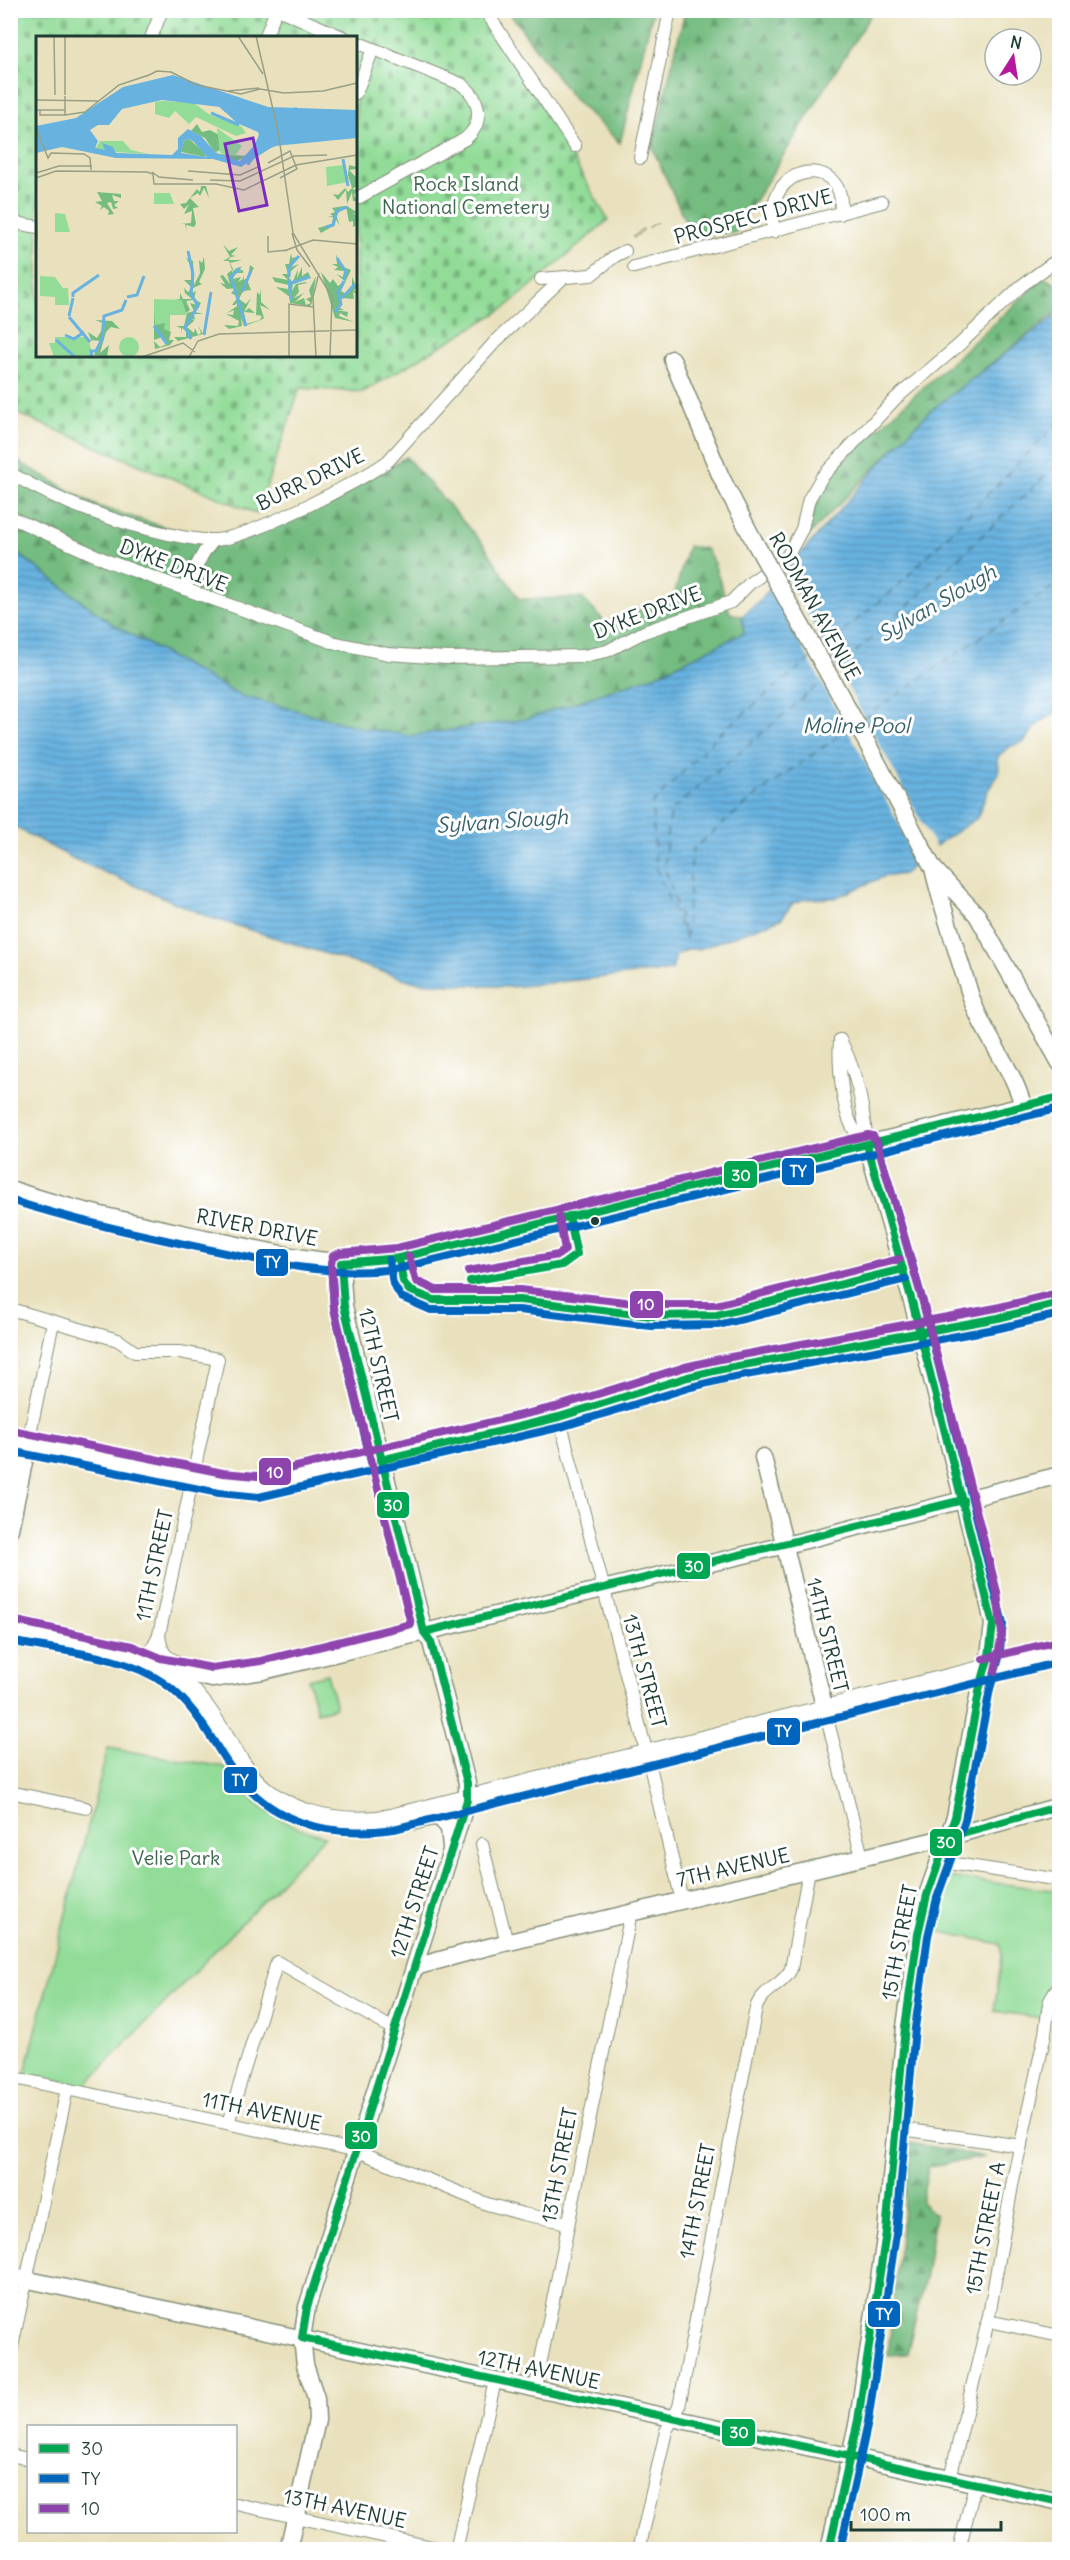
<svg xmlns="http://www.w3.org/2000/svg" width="1070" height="2560" viewBox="0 0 1070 2560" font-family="Delius,sans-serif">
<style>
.forest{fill:url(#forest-firs);stroke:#4a7c5a;stroke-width:1.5}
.cemetery{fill:url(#cemetery-stones);stroke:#588c66;stroke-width:1.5;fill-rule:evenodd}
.green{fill:#92dc98;stroke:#588c66;stroke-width:1.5}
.water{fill:url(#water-rules);stroke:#44788a;stroke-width:1.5}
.pier{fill:#e9e1bd}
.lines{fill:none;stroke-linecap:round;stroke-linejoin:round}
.ferry{stroke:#356068;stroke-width:1.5;stroke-dasharray:8 6;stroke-linecap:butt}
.street-tunnel{stroke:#c1c0a2;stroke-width:12;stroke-dasharray:12 6;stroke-linecap:butt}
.secondary-tunnel{stroke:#c1c0a2;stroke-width:16;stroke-dasharray:16 8;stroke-linecap:butt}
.street-casing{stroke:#848f78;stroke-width:14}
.secondary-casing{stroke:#848f78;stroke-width:19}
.primary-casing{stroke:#848f78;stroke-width:22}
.street{stroke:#fff;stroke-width:12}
.secondary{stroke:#fff;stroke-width:16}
.primary{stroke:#fff;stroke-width:20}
.secondary-bridge-casing{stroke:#848f78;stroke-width:19;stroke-linecap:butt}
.secondary-bridge{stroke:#fff;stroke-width:16}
.bus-1-casing{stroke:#fff;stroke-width:12}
.bus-2-casing{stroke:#fff;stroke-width:12}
.bus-3-casing{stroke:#fff;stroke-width:12}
.bus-1{stroke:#00a651;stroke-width:8}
.bus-2{stroke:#0065bd;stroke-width:8}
.bus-3{stroke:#8e44ad;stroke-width:8}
.bus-dot{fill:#1f3d34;stroke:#fff;stroke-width:2}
.labels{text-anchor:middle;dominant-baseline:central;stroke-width:6;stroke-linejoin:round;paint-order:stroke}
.park-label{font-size:20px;fill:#3c654d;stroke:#fff}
.street-label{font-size:20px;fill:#1f3d34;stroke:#fff}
.water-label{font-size:21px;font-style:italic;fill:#356068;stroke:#fff}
.inset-river{fill:none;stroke:#68b2e0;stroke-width:3}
.inset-road{fill:none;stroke:#989f86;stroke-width:1.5}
.view{fill:#7b2cbf;fill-opacity:0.15;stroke:#7b2cbf;stroke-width:3}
.inset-edge{fill:none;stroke:#1f3d34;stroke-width:3}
.line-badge{stroke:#fff;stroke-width:2}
.badge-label{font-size:16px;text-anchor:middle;font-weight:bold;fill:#fff}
</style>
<defs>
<pattern id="forest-firs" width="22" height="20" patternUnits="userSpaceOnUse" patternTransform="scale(1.5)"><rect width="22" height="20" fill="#75bc80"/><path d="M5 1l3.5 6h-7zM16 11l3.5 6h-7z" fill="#5f9a6a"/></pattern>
<pattern id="cemetery-stones" width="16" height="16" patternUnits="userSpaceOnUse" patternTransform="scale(1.5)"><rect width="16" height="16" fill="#92dc98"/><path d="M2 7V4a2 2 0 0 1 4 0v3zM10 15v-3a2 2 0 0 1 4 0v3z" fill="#77b47d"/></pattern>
<pattern id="water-rules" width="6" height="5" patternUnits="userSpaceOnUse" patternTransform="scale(1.5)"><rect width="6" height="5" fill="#68b2e0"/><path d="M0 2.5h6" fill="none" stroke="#5592b6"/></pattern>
</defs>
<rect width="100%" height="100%" fill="#fff"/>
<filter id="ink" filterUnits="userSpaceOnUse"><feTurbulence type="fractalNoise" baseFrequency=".0167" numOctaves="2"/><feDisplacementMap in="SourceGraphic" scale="12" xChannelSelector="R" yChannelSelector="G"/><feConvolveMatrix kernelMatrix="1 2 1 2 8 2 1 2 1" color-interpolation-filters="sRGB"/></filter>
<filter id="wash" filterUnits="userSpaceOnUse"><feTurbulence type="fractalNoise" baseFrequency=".008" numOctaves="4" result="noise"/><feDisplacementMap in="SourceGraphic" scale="24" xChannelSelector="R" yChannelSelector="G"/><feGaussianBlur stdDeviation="1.35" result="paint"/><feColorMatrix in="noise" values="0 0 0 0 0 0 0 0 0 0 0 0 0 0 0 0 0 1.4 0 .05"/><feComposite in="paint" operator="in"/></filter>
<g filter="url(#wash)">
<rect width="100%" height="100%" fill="#e9e1bd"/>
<g class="forest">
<polygon points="508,11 653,11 620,143 572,97"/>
<polygon points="685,11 873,11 735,233 691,234 652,147"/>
<polygon points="1044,278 1059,285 1059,310 929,412 808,536 816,500 839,464"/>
<polygon points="10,457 97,506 219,544 352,488 406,457 484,545 519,599 582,598 606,623 674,596 688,546 706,549 714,563 730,613 742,616 744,633 654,676 527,719 410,736 362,728 238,695 114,625 11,548"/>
<polygon points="911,2143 985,2157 929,2166 921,2202 935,2215 927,2269 907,2354 888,2355"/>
</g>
<path class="cemetery" d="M10,11H477L544,109L608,220L505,308L363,392L300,388L257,514L11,411ZM38,38H356V356H38Z"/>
<g class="green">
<polygon points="327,1674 336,1707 317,1712 308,1679"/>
<path d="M108,1748L224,1767C252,1804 278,1825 325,1836L85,2086L25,2074Z"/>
<polygon points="947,1877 1059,1891 1059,1976 1048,1988 1042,2018 994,2011 1002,1956 1000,1944 937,1931"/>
</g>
<polygon class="water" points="1059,313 1059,710 1038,724 1024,742 1011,746 998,756 999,773 988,790 977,818 941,842 904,874 883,877 835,898 806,899 793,903 781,919 699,949 689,949 676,955 672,970 510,987 415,982 206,916 74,859 11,825 10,548 114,625 238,695 362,728 410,736 527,719 654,676 744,633 742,616 759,601 888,455 929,412"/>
<polygon class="pier" points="783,569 937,850 921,864 769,586"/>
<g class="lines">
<g class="ferry">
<polyline points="822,649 897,587 1060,421"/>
<polyline points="834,671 886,626 1060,462"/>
<polyline points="862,719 1060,582"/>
<polyline points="684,932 665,867 667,832 672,810 824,680"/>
<polyline points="686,938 692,850 758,794 851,727"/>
<polyline points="686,939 656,869 652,804 719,734 812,657"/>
</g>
</g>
</g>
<g filter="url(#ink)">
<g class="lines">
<polyline class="street-tunnel" points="656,224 657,226"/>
<polyline class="secondary-tunnel" points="638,231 640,234"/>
<defs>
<g id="street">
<polyline points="280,10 345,38"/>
<polyline points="485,10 575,146"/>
<polyline points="151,38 162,10"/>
<polyline points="265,38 276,10"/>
<path d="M356,42L461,84C481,98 485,123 465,139L356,199"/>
<polyline points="356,93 373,49"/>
<polyline points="640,158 670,10"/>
<polyline points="10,222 38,227"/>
<path d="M774,232C760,159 851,153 840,214"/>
<polyline points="634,267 882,202"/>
<polyline points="1058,278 1060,278"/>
<polyline points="541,279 591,275 615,256 625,251"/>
<path d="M10,473C59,502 113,522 168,534C183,537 198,541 214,540C247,539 360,482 388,461L495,342L562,279"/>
<polyline points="10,517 110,562 332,642 388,654 446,658 583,656 607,651 644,632 731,602 750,583 787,557 802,529 809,499 822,477 895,399 959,345 1021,286 1060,258"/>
<polyline points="184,589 204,552 214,540"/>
<path d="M840,1040C838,1062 842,1107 852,1126C855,1133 862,1139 867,1145"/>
<path d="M840,1040C857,1071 864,1110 867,1145"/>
<polyline points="10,1309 118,1340 135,1352 180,1352 218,1359 159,1635 150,1652 134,1655"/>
<polyline points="559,1417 650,1766 682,1901"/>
<polyline points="28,1443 53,1322"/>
<path d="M159,1635C160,1642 161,1649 165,1654C176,1667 215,1670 232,1673"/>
<polyline points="825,1710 862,1857"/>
<polyline points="10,1792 86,1808"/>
<polyline points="482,1844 507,1943"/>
<polyline points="948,1844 949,1862 955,1864 1060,1880"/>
<polyline points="10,2077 358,2151 487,2204 523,2214 568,2223"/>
<polyline points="228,2123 277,1962 395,2030"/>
<polyline points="895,2128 1021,2146"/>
<polyline points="988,2321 1060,2336"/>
<polyline points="10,2356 67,2089"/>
<polyline points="535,2390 631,1913"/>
<polyline points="10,2455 28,2459"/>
<polyline points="950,2478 988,2321 1013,2180 1045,2034 1049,2003 1055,1991 1060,1987"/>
<polyline points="236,2504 446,2550"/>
<polyline points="456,2550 495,2381"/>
<path d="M639,2550L666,2431L679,2407L756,2008C762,1989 783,1986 791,1969L809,1870"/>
<polyline points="959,2550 975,2484"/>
</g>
<g id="secondary">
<polyline points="672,359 721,477 754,541"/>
<polyline points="933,868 977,915 1060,1063"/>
<path d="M10,1189C75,1211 139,1224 205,1238C270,1251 333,1271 399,1258L1023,1106C1013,1067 983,1035 971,997C958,954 943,912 933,868"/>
<polyline points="763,1457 825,1710"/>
<polyline points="10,1529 28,1443"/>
<polyline points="165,1669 212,1679 263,1671 806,1540 1060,1475"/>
<polyline points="415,1821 432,1817 440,1818 449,1828 451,1847"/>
<polyline points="415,1967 484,1948 948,1837 1060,1806"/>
<polyline points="10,2276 779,2441"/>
<polyline points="909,2469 1060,2502"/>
<polyline points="288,2550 317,2420 316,2398 305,2365 302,2338 307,2307 467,1800 467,1783 431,1642 424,1632 344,1306 341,1263"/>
<polyline points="829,2550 858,2420 886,2232 905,2027 918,1934 927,1895 955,1817 980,1687 989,1656 993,1624 984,1582 913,1305 867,1145"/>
</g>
<g id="primary">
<polyline points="10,1440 221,1483 258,1487 559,1417 688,1377 722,1369 998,1318 1060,1303"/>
<path d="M10,1630C60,1642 125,1645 168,1673C204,1697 218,1731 241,1765C274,1815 335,1828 391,1819L1060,1651"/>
</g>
</defs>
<use href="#street" class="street-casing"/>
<use href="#secondary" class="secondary-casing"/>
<use href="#primary" class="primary-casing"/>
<use href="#street" class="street"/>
<use href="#secondary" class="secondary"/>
<use href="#primary" class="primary"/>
<defs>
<g id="secondary-bridge">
<polyline points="754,541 867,743 933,868"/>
<polyline points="779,2441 909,2469"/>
</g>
</defs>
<use href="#secondary-bridge" class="secondary-bridge-casing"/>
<use href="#secondary-bridge" class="secondary-bridge"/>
<defs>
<g id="bus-1">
<polyline points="1060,1097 399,1258 341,1263 344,1306 424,1632 431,1642 467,1783 467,1800 307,2307 302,2338 1060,2502"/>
<polyline points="399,1258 403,1281 409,1290 434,1300 520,1300 651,1316 717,1315 903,1269"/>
<polyline points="470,1281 562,1265 577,1254 569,1216"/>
<polyline points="381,1460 559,1417 688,1377 722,1369 998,1318 1060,1303"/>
<polyline points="424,1632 963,1500"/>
<polyline points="948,1837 1060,1806"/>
<polyline points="829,2550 858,2420 886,2232 905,2027 918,1934 927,1895 955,1817 980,1687 989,1656 993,1624 913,1305 867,1145"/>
</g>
<g id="bus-2">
<path d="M10,1200C73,1220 137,1234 202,1248C269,1262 333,1279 401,1268L1060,1108"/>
<polyline points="389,1260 393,1284 401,1297 431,1310 519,1310 651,1326 718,1325 906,1279"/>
<polyline points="331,1264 334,1308 371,1462"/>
<polyline points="10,1451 219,1493 259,1497 561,1427 691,1387 724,1379 1000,1328 1060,1314"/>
<path d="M10,1641C60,1652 121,1653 164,1683C191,1702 207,1731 224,1758C264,1821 322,1839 394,1829L1060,1662"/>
<polyline points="840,2550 868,2422 896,2234 915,2028 928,1936 937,1898 965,1820 990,1689 999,1658 1003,1624 923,1302 877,1142"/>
</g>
<g id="bus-3">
<polyline points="409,1256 416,1281 436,1290 520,1290 652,1305 716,1305 900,1259"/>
<polyline points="468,1271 558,1255 565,1250 559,1218"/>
<polyline points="12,1430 223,1473 257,1476 556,1407 685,1367 720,1359 996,1308 1058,1293"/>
<polyline points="12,1620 132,1646 161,1658 212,1668 261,1661 411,1624 334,1309 331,1263 333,1256 340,1253 397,1248 868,1135 873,1136 877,1142 923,1302 997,1592 1002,1634 995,1671"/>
<polyline points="983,1659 1058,1641"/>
</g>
</defs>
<use href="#bus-1" class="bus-1-casing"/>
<use href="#bus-2" class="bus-2-casing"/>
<use href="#bus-3" class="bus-3-casing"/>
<use href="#bus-1" class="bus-1"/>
<use href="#bus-2" class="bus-2"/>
<use href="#bus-3" class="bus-3"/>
</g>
</g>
<circle class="bus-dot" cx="595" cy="1221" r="5"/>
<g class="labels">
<g class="park-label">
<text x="466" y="183">Rock Island<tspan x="466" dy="23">National Cemetery</tspan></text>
<text x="176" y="1857">Velie Park</text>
</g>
<g class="street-label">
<text transform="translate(753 216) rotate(-15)">PROSPECT DRIVE</text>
<text transform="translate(310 479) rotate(-26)">BURR DRIVE</text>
<text transform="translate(174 565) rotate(21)">DYKE DRIVE</text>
<text transform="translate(815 606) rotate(61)">RODMAN AVENUE</text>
<text transform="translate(647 612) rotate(-21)">DYKE DRIVE</text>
<text transform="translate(257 1227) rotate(11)">RIVER DRIVE</text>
<text transform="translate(379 1365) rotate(77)">12TH STREET</text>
<text transform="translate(154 1565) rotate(-78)">11TH STREET</text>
<text transform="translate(828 1635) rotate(76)">14TH STREET</text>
<text transform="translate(645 1671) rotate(75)">13TH STREET</text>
<text transform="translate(733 1867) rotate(-13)">7TH AVENUE</text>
<text transform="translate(414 1902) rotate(-72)">12TH STREET</text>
<text transform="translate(899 1942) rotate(-79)">15TH STREET</text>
<text transform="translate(262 2111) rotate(12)">11TH AVENUE</text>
<text transform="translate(559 2165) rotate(-79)">13TH STREET</text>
<text transform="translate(697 2201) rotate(-79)">14TH STREET</text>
<text transform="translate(985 2228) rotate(-79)">15TH STREET A</text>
<text transform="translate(539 2369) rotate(12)">12TH AVENUE</text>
<text transform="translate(345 2508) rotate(12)">13TH AVENUE</text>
</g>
<g class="water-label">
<text transform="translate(937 603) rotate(-30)">Sylvan Slough</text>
<text x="856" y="725">Moline Pool</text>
<text transform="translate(502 821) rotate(-4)">Sylvan Slough</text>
</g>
</g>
<g transform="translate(36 36)">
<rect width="321" height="321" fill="#e9e1bd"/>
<path d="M128,65L158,67L174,79L205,90L210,97L200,100L160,81L153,88L139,75L133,82L119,78V66ZM118,263L151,264L150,279H134V298L118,295Z" fill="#92dc98"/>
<path d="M161,88L166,96L174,94L183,99L184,114L180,116L183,118L212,120L201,125L183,119L177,114L169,102L155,95ZM153,103L168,116L170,121L145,116L148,105ZM313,129L321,131V138L320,133L313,134L320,141L321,150L316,153L321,154L318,159L321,165H317L316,156L311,168L310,154L302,164L297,158L302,159L309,152L312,156L316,152L312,139ZM165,150H170L173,162L168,152L164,160L162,157L154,162L163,171L157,172L160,188L158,191L150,189L151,196L149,188H144L155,187L156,175L148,178L153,168L148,173L144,168L150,167L161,153L164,156ZM61,156L85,158V162L76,159L78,165H83L78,169L82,172L77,173L75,166L71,167L78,178L72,179L70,188L73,175L68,171L64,174L66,170L59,166L66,165ZM308,170H311L319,175L321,172V178L316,177L321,179V189L317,191V185L313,186L310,170L300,179L304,190L299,182V189L285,197L282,192L296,188L297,181H291L297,180L294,178L299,176L296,172ZM187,208L193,215L202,211L195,219L200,220L195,221L192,224H206L194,227L197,233L196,237L199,233L207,230L200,235L207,234V237H199L197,243L205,241L202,246L207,243V238L208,244L212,241L214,229L218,232L211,244L215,254L207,255L203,263L210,268L215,262L208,276L213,272L219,277L208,276L210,288L224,284L226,280L220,279L221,256L224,259L225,252V266L234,274L224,269L228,282L225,284L208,290L205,282L206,290L193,293L188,289L202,290L203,285L190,278L197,279L198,274L191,277L201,270V267L199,269H196L202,261L195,257L200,252L191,253L184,247L189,248L184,240L187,239L194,248L191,238L196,234L193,225H187L194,221ZM255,217L256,222L264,220L255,231L263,228L255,235L253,244L257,245L262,233L261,242L266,231V240L272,236L275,242L257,247L256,255L260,248L269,246L271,247L262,249L263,256L258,262L268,257L259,266L268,262L270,269L275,267L270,263L275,261L273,254L280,240L276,267L274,270H272L254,267V261L240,251L252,253L253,249L239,246L236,241L252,244L246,238H252L249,228H253ZM300,218L305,230L315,234L305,255L310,258L316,253V241L321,252L318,254L321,258L317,256L318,263L306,262L304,272L308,274H301L312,276L311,281L304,277L303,280L318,286L299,282L285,236L294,247L297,243L302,250L309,245L300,238L307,241L308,235L298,234L302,231L296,228H301ZM168,221L169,233L163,246L166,248L157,252L156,257L160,255L158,263L165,267L159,276L167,278H158L159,284L156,282L158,285L151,291L158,297L159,292L162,299L165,297L162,289L167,298L142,305L138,301H150V295L146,292L145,298V292L140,290H148L151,277L158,275L154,267L161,269L157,264L150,265L154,274L150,277L146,264H139L144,263V257L147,263H156L149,257L148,252L152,256L156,252L148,244H155V230L150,222L157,225L158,249L164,237L163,224L166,227ZM118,272L119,289L129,287L128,293L135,296L133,304H138L134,309L119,313L118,305L124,311L131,308L126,301L118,304ZM59,284L76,285L84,293L75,291L70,296L64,317L73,309L71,321L58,319L64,305L55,304L58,311L52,296L61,302L67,292V287Z" fill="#75bc80"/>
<path d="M52,97L60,112L64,105H87L95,114L113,118L78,116L60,113L43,107Z" fill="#92dc98"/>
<path d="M181,92L206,110L199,120L184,117ZM308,129L312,146L291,150L290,131ZM4,240L19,241L27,252H32L33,269H19V261L4,260ZM83 311a10 10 0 1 1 20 0a10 10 0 1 1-20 0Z" fill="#92dc98"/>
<path d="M118,157H134L138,168H118ZM19,177L29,178L34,196H19ZM19,301H52L57,321H18L13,307H19Z" fill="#92dc98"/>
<path d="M137,39L232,71L321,74V102L238,110L205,131L177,123L80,122L26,111L0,117V90L40,82L87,51ZM126,64L184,71L201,87L222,96L224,103L204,125L180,117L165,100L152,93L142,102V113L136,119L80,117L77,111L66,107L69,114L59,112L62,105L54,94L62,89H73L86,73ZM153,103L158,106L171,121L145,117L148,105Z" fill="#68b2e0" fill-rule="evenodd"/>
<path class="inset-river" d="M130,42L234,75M130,43L138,52L176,65M242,76L260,73L280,103M175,77L203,89M245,93L281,104M246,106L274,103M307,123L312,150M212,128L222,115L241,108M212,129L226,95L190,75L176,62L238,90M290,191L297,189L301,175L311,171M152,215L157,238L155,258L162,270L149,291L155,303M301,222L310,236L308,244M204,232L195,241L210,290M253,241V231L263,220M253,243L255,264M256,247L273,241M206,256L215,235M37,261V257L63,239M91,261L101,259L108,240M306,262L319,248M299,276L305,268L302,257L308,245M33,280L37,262M33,281L54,306M118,290L131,308M29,299L38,303L48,296M168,299L175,256M20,304L39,321M56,321L55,315H60L66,303L68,280L86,274L90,264"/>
<path class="inset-road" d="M18,0L19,59M202,0L227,38M220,0L242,95L257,197L296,261L294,321M111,40L121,35L135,36L161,49L205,58L224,53L248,57L287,55L321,47M192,55L223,52M29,59V0M0,64L63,65M0,74H4V79H29V60M4,74H29M29,79L49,76L83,49L113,39M0,92L12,122L15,117M15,117L48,118L54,122L55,134M232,127L254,115L261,133L244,142M152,135L204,139L222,131M116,136L123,141L157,144M0,137L23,130H56M0,142L20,135L111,136L117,138L118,148H180L208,154L260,129L321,119M174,144L204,145L258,120L291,119M0,155L1,202M256,197L261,214L274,231M232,200V216L252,214M248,215L277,204L321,208M0,220L1,199M106,321L147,307L159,316M153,321L162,305L183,298L321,294M253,321V268L278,271M280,321L277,261L283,237"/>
<path class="view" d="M217,102L231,169L203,175L189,108Z"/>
<rect width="321" height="321" class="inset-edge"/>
</g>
<g class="line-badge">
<rect x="781" y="1157" width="34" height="29" rx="6" fill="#0065bd"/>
<rect x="723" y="1160" width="35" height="29" rx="6" fill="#00a651"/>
<rect x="255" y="1248" width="34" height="29" rx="6" fill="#0065bd"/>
<rect x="629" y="1290" width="35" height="29" rx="6" fill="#8e44ad"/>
<rect x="258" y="1457" width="34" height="29" rx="6" fill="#8e44ad"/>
<rect x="376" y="1491" width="34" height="28" rx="6" fill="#00a651"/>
<rect x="676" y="1552" width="35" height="28" rx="6" fill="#00a651"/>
<rect x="766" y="1717" width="35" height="29" rx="6" fill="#0065bd"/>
<rect x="223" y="1766" width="35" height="28" rx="6" fill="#0065bd"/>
<rect x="929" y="1828" width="34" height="29" rx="6" fill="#00a651"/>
<rect x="344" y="2121" width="34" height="29" rx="6" fill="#00a651"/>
<rect x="867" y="2300" width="34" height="28" rx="6" fill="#0065bd"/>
<rect x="721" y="2418" width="35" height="29" rx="6" fill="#00a651"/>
</g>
<g class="badge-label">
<text x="798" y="1177">TY</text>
<text x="741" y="1181">30</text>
<text x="272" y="1268">TY</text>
<text x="646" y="1310">10</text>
<text x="275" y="1478">10</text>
<text x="393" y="1511">30</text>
<text x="694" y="1572">30</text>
<text x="783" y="1737">TY</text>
<text x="240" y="1786">TY</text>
<text x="946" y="1848">30</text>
<text x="361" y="2142">30</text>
<text x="884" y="2320">TY</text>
<text x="739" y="2438">30</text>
</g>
<rect width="1070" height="2560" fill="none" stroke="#fff" stroke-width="36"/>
<rect x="27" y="2425" width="210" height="108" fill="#ffffff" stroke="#a5b1ae" stroke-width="1.5"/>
<rect x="39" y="2444" width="30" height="9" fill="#00a651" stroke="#a5b1ae" stroke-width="1.5"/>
<text x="81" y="2455" font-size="18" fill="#1f3d34">30</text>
<rect x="39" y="2474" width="30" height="9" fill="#0065bd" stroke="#a5b1ae" stroke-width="1.5"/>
<text x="81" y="2485" font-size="18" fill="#1f3d34">TY</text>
<rect x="39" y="2504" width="30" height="9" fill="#8e44ad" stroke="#a5b1ae" stroke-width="1.5"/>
<text x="81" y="2515" font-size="18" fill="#1f3d34">10</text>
<g transform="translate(1013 57) rotate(12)"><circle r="28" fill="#ffffff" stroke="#a5b1ae" stroke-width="1.5"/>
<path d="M0-4.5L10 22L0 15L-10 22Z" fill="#b5179e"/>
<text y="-9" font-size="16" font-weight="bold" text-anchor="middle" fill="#1f3d34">N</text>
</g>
<path d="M851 2521v9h150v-9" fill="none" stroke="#1f3d34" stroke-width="3"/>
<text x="860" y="2521" font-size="18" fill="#1f3d34" stroke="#ffffff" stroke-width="4.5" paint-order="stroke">100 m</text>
</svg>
